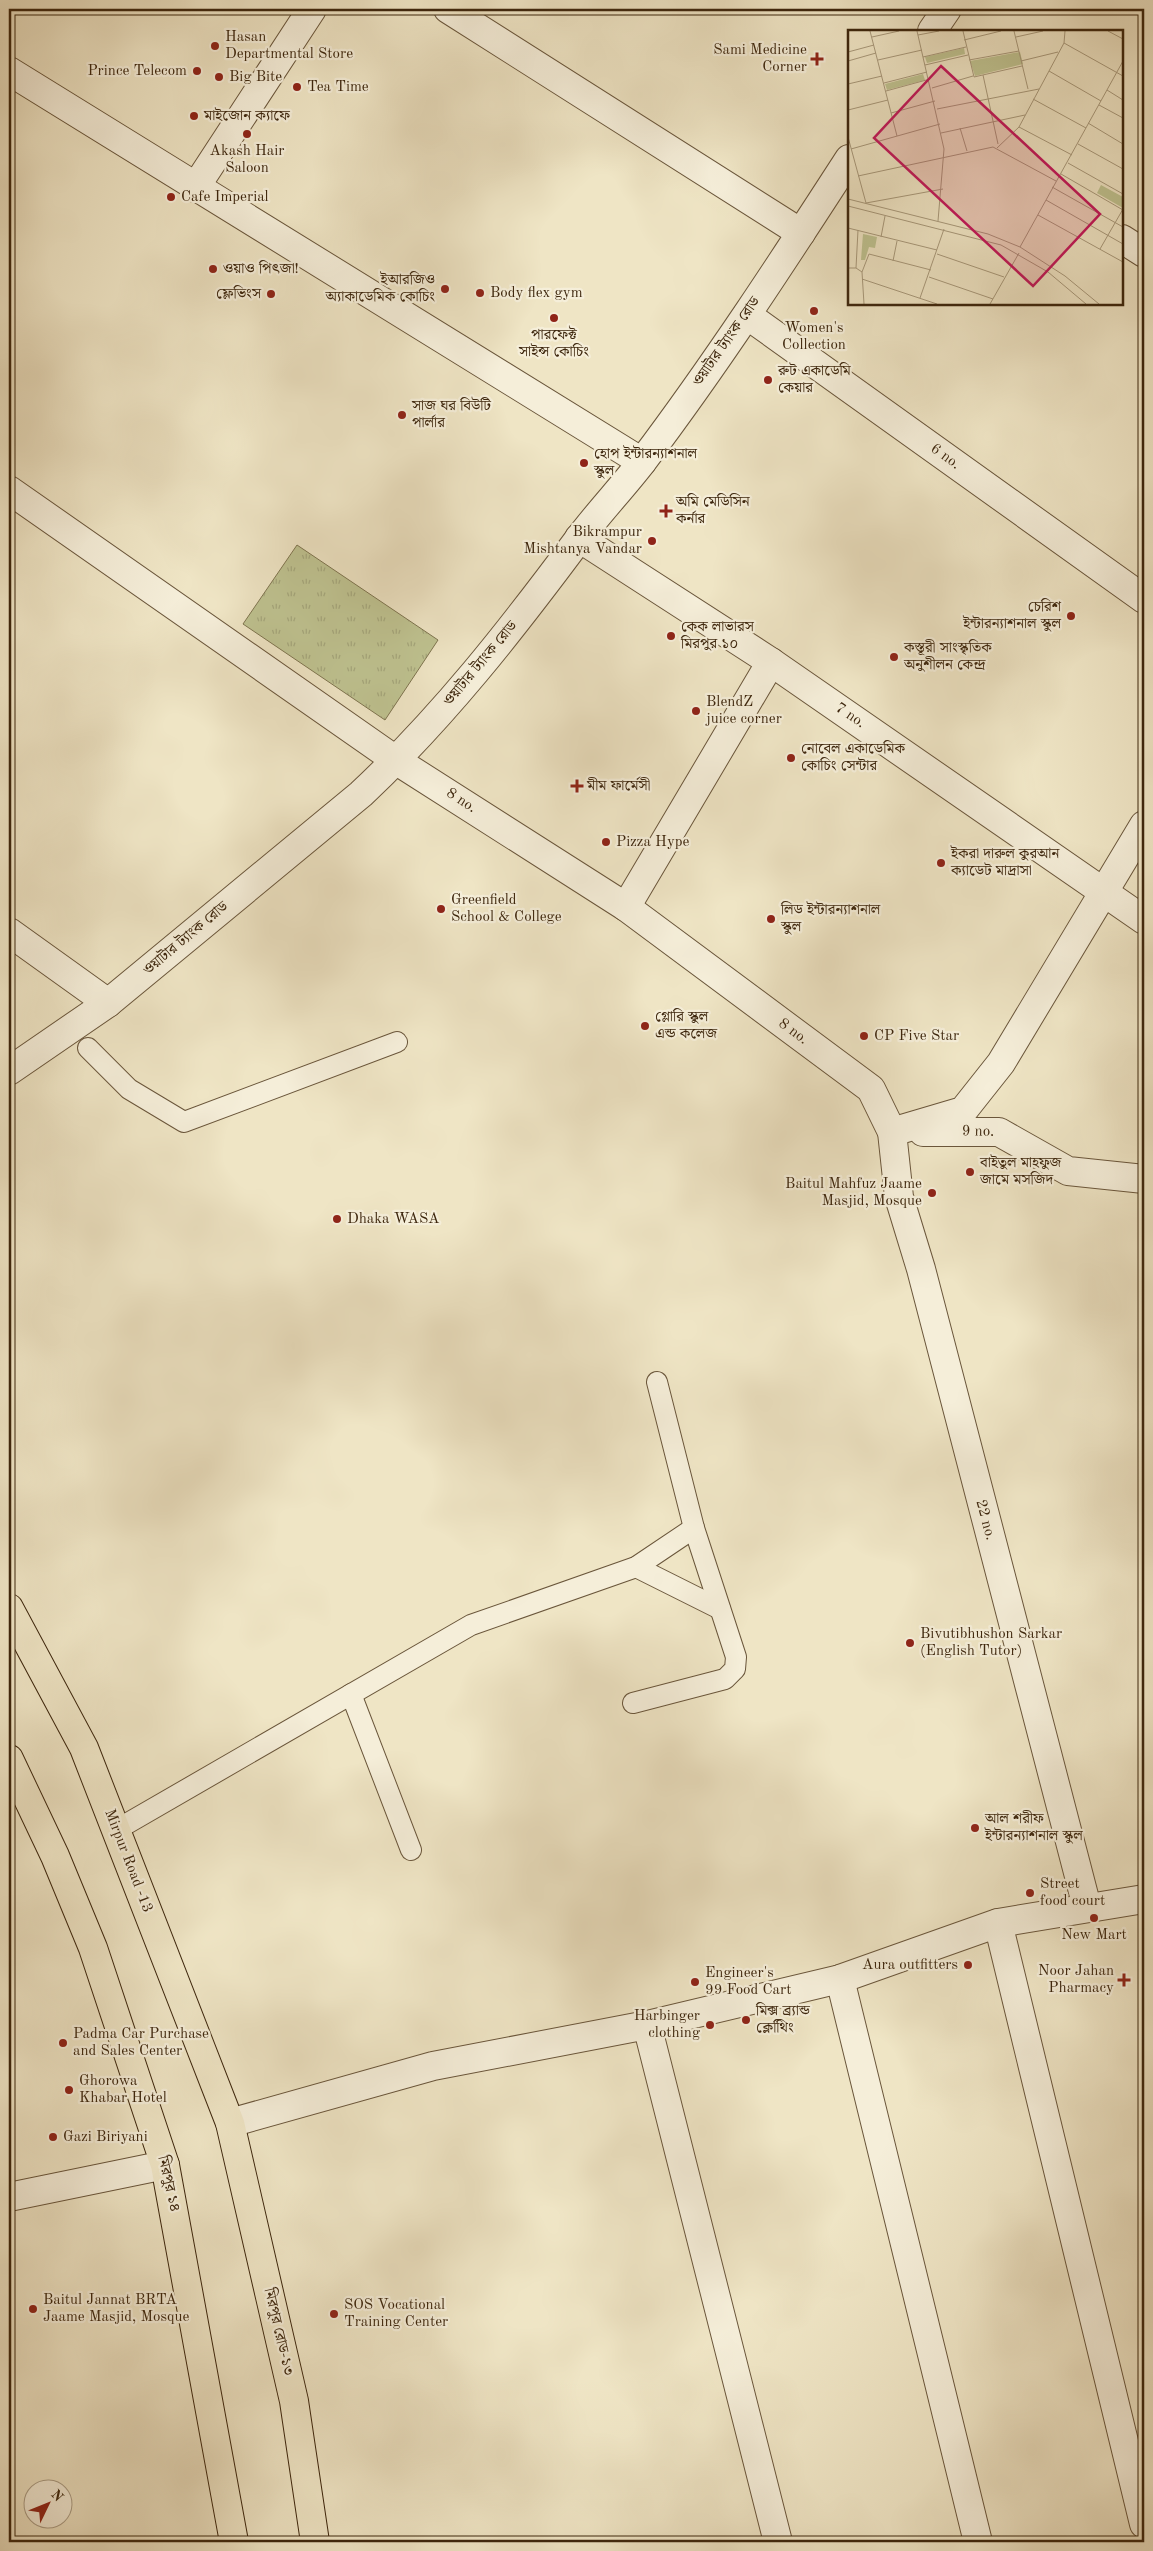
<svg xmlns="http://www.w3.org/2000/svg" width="1153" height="2551" viewBox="0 0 1153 2551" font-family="'Old Standard TT','Noto Serif Bengali',serif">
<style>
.grass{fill:url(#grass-tufts);stroke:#7e744f}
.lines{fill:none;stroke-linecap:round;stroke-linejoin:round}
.service-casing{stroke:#6a563b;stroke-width:22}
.minor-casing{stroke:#6a563b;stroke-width:30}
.primary-casing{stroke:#3d260d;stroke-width:30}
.service{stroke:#f5eed9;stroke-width:20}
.minor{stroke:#f5eed9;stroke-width:28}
.primary{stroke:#efe5c5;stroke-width:28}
.poi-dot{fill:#8f2418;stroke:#f5eed9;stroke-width:2}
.labels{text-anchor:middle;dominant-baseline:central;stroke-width:4.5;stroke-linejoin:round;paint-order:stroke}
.poi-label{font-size:15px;fill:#3d260d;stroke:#f5eed9;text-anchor:start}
.street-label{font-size:15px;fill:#3d260d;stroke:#f5eed9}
.inset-road{fill:none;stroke:#a8997b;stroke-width:1}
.view{fill:#c2185b;fill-opacity:0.15;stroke:#c2185b;stroke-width:2.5}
.inset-edge{fill:none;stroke:#3d260d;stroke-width:2.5}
</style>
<defs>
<pattern id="grass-tufts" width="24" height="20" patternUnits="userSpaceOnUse" patternTransform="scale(1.25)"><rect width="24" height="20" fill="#bfc391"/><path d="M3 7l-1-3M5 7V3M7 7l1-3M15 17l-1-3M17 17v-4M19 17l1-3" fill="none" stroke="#a5a77c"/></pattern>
</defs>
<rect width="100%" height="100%" fill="#efe5c5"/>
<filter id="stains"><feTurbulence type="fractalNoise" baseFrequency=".004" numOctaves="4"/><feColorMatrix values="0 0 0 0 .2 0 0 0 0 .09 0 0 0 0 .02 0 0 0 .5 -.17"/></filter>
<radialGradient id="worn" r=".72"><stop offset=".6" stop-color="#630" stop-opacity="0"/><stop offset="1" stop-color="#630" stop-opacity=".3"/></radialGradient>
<polygon class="grass" points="297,545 438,640 385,720 243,624"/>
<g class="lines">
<defs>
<g id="service">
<polyline points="88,1048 129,1089 184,1122 397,1042"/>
<polyline points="636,1567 720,1609"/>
<polyline points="351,1694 411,1850"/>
<polyline points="633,1703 725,1679 735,1669 736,1657 694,1528 657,1382"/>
<polyline points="116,1830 471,1625 636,1567 694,1528"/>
</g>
<g id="minor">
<polyline points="448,9 801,233"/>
<polyline points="932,31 947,9"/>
<polyline points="9,71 642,462"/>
<polyline points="195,188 312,9"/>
<polyline points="1122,239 1144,253"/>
<polyline points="747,315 1144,599"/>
<polyline points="9,490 397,761 626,907 871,1089 892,1132 899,1197 921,1269 1087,1907"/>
<polyline points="579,538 771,662 1144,920"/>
<polyline points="626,907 771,662"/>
<polyline points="9,932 108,1003"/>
<path d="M9,1071L108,1003L361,794C444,716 511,630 578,540C598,513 622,488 642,462C716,364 783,261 849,159"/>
<polyline points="892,1132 963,1111 1001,1063 1144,825"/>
<polyline points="923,1132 999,1132 1068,1171 1144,1179"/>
<polyline points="998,1923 1144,2524"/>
<polyline points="840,1979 978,2542"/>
<polyline points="647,2025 778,2542"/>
<polyline points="230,2123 433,2066 647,2025 840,1979 998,1923 1144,1899"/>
<polyline points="9,2197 165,2165"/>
</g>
<g id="primary">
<polyline points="9,1608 84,1748 230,2123 294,2401 315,2542"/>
<polyline points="9,1759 55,1856 93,1948 165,2165 234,2542"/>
</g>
</defs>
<use href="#service" class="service-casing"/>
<use href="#minor" class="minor-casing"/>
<use href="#primary" class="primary-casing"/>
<use href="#service" class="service"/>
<use href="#minor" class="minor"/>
<use href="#primary" class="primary"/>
</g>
<g class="poi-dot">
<circle cx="215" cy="46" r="5"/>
<path d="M814.5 51.5h5v5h5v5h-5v5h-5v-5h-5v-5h5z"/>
<circle cx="197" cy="71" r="5"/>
<circle cx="219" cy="77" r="5"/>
<circle cx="297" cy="87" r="5"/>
<circle cx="194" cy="116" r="5"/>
<circle cx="247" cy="134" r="5"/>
<circle cx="171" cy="197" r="5"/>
<circle cx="213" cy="269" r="5"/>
<circle cx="445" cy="289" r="5"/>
<circle cx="480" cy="293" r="5"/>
<circle cx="271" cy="294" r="5"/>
<circle cx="814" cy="311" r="5"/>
<circle cx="554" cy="318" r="5"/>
<circle cx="768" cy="380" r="5"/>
<circle cx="402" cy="415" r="5"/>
<circle cx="584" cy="463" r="5"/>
<path d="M663.5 503.5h5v5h5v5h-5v5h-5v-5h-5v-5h5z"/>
<circle cx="652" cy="541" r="5"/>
<circle cx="1071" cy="616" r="5"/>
<circle cx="671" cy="636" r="5"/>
<circle cx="894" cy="657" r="5"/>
<circle cx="696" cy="711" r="5"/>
<circle cx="791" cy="758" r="5"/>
<path d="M574.5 778.5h5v5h5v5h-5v5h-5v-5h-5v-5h5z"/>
<circle cx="606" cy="842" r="5"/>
<circle cx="941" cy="863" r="5"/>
<circle cx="441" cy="909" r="5"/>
<circle cx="771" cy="919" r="5"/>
<circle cx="645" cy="1026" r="5"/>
<circle cx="864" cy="1036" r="5"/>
<circle cx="970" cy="1172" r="5"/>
<circle cx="932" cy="1193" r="5"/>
<circle cx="337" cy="1219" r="5"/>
<circle cx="910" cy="1643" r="5"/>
<circle cx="975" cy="1828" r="5"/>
<circle cx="1030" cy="1893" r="5"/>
<circle cx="1094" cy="1918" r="5"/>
<circle cx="968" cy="1965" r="5"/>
<path d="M1121.5 1972.5h5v5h5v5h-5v5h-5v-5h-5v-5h5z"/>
<circle cx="695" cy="1982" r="5"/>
<circle cx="746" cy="2020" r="5"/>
<circle cx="710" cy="2025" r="5"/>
<circle cx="63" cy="2043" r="5"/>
<circle cx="69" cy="2090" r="5"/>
<circle cx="53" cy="2137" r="5"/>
<circle cx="33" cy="2309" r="5"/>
<circle cx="334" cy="2314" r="5"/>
</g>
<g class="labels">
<g class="poi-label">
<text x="225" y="37">Hasan<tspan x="225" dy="17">Departmental Store</tspan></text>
<text x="807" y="50" text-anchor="end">Sami Medicine<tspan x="807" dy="17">Corner</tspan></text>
<text x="187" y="71" text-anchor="end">Prince Telecom</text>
<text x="229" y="77">Big Bite</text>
<text x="307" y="87">Tea Time</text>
<text x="204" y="116">মাইজোন ক্যাফে</text>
<text x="247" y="151" text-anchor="middle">Akash Hair<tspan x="247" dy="17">Saloon</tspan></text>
<text x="181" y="197">Cafe Imperial</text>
<text x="223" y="269">ওয়াও পিৎজা!</text>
<text x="435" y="280" text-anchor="end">ইআরজিও<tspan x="435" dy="17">অ্যাকাডেমিক কোচিং</tspan></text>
<text x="490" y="293">Body flex gym</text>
<text x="261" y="294" text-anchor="end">ফ্লেভিংস</text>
<text x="814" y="328" text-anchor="middle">Women's<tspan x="814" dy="17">Collection</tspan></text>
<text x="554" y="335" text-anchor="middle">পারফেক্ট<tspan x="554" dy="17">সাইন্স কোচিং</tspan></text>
<text x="778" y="371">রুট একাডেমি<tspan x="778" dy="17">কেয়ার</tspan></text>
<text x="412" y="406">সাজ ঘর বিউটি<tspan x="412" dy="17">পার্লার</tspan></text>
<text x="594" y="454">হোপ ইন্টারন্যাশনাল<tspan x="594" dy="17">স্কুল</tspan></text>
<text x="676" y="502">অমি মেডিসিন<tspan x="676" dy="17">কর্নার</tspan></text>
<text x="642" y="532" text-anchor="end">Bikrampur<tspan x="642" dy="17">Mishtanya Vandar</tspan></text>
<text x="1061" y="607" text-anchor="end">চেরিশ<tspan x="1061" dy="17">ইন্টারন্যাশনাল স্কুল</tspan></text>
<text x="681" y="627">কেক লাভারস<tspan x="681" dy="17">মিরপুর ১০</tspan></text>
<text x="904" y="648">কস্তূরী সাংস্কৃতিক<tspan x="904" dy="17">অনুশীলন কেন্দ্র</tspan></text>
<text x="706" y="702">BlendZ<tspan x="706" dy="17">juice corner</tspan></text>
<text x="801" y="749">নোবেল একাডেমিক<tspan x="801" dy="17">কোচিং সেন্টার</tspan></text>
<text x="587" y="786">মীম ফার্মেসী</text>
<text x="616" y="842">Pizza Hype</text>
<text x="951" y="854">ইকরা দারুল কুরআন<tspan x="951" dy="17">ক্যাডেট মাদ্রাসা</tspan></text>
<text x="451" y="900">Greenfield<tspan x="451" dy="17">School &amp; College</tspan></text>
<text x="781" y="910">লিড ইন্টারন্যাশনাল<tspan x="781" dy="17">স্কুল</tspan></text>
<text x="655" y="1017">গ্লোরি স্কুল<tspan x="655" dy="17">এন্ড কলেজ</tspan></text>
<text x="874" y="1036">CP Five Star</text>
<text x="980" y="1163">বাইতুল মাহফুজ<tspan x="980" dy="17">জামে মসজিদ</tspan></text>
<text x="922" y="1184" text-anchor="end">Baitul Mahfuz Jaame<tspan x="922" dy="17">Masjid, Mosque</tspan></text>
<text x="347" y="1219">Dhaka WASA</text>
<text x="920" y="1634">Bivutibhushon Sarkar<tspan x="920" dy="17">(English Tutor)</tspan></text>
<text x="985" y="1819">আল শরীফ<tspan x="985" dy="17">ইন্টারন্যাশনাল স্কুল</tspan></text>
<text x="1040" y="1884">Street<tspan x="1040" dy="17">food court</tspan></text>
<text x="1094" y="1935" text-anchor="middle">New Mart</text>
<text x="958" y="1965" text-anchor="end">Aura outfitters</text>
<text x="1114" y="1971" text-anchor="end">Noor Jahan<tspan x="1114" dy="17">Pharmacy</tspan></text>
<text x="705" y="1973">Engineer's<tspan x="705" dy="17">99 Food Cart</tspan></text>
<text x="756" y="2011">মিক্স ব্র্যান্ড<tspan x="756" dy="17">ক্লেথিিং</tspan></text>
<text x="700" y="2016" text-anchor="end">Harbinger<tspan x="700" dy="17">clothing</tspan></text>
<text x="73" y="2034">Padma Car Purchase<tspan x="73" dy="17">and Sales Center</tspan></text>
<text x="79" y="2081">Ghorowa<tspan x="79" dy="17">Khabar Hotel</tspan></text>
<text x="63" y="2137">Gazi Biriyani</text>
<text x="43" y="2300">Baitul Jannat BRTA<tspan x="43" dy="17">Jaame Masjid, Mosque</tspan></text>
<text x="344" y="2305">SOS Vocational<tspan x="344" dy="17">Training Center</tspan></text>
</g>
<g class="street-label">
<text transform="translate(727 342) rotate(-55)">ওয়াটার ট্যাংক রোড</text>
<text transform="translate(945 457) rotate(36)">6 no.</text>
<text transform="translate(481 664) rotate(-50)">ওয়াটার ট্যাংক রোড</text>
<text transform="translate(850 716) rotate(34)">7 no.</text>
<text transform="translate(461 801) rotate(33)">8 no.</text>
<text transform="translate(186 939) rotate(-40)">ওয়াটার ট্যাংক রোড</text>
<text transform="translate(793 1032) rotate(37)">8 no.</text>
<text transform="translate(978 1132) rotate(1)">9 no.</text>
<text transform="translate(985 1520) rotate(75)">22 no.</text>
<text transform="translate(128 1861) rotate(69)">Mirpur Road -13</text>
<text transform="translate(168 2184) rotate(77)">মিরপুর ১৪</text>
<text transform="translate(278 2332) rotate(77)">মিরপুর রোড-১৩</text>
</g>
</g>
<g transform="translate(848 30)">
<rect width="275" height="275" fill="#efe5c5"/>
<path d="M116,18L117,24L79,33L77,27ZM172,22L175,34L127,46L122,31ZM75,44L77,50L39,60L37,54ZM253,155L275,167V178L249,163ZM15,204L29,207L27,218L21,217L17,230H13Z" fill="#bfc391"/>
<path class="inset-road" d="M22,1L49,106M69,1L96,119L90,191M115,1L126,47L174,36M166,1L180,59M260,1L275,9M70,5L91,1M24,7L51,1M168,7L195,1M116,10L153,1M216,13L275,46M0,22L26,15M75,27L118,17M30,30L74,20M121,30L171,21M0,31L28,23M173,31L210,22M77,35L120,25M201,41L253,71M135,45L150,114M36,53L79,42M0,54L34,46M84,58L125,46M259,60L275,70M38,61L82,49M185,69L238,98M251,75L275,88M89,79L191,59M0,80L40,70M43,83L87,71M240,93L275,114M171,97L224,125M112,98L119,121M93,103L177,85M0,107L18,173L95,159M230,114L275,139M149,118L171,97L216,13L217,1M3,119L92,94M220,133L275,164M213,144L275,180M10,146L145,117L208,151M204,157L275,197M0,169L140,204L172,217L217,246L251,274M198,170L275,214M0,176L153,215L200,242L238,274M190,185L275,232M0,198L89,220M33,207L37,186M172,217L275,31M252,219L275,179M89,224L156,247M45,231L49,211M0,238H8L14,242L16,274M8,238L10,200M14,242L21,224L83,240M81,247L145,269M14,249L89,274M72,268L96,199M142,274L171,223"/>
<path class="view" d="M93,36L252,184L185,256L26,108Z"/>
<rect width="275" height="275" class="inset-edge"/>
</g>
<rect width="1153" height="2551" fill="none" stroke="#efe5c5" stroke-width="30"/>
<rect x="10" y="10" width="1133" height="2531" fill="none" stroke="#3d260d" stroke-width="2.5"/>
<rect x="15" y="15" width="1123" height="2521" fill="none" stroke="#3d260d"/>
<g transform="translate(48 2504) rotate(47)"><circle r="24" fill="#f5eed9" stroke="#ab9e87"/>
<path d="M0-4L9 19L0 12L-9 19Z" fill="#8f2418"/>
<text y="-8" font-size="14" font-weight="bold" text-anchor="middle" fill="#3d260d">N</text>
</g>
<rect width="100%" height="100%" filter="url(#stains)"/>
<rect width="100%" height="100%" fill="url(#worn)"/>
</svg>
